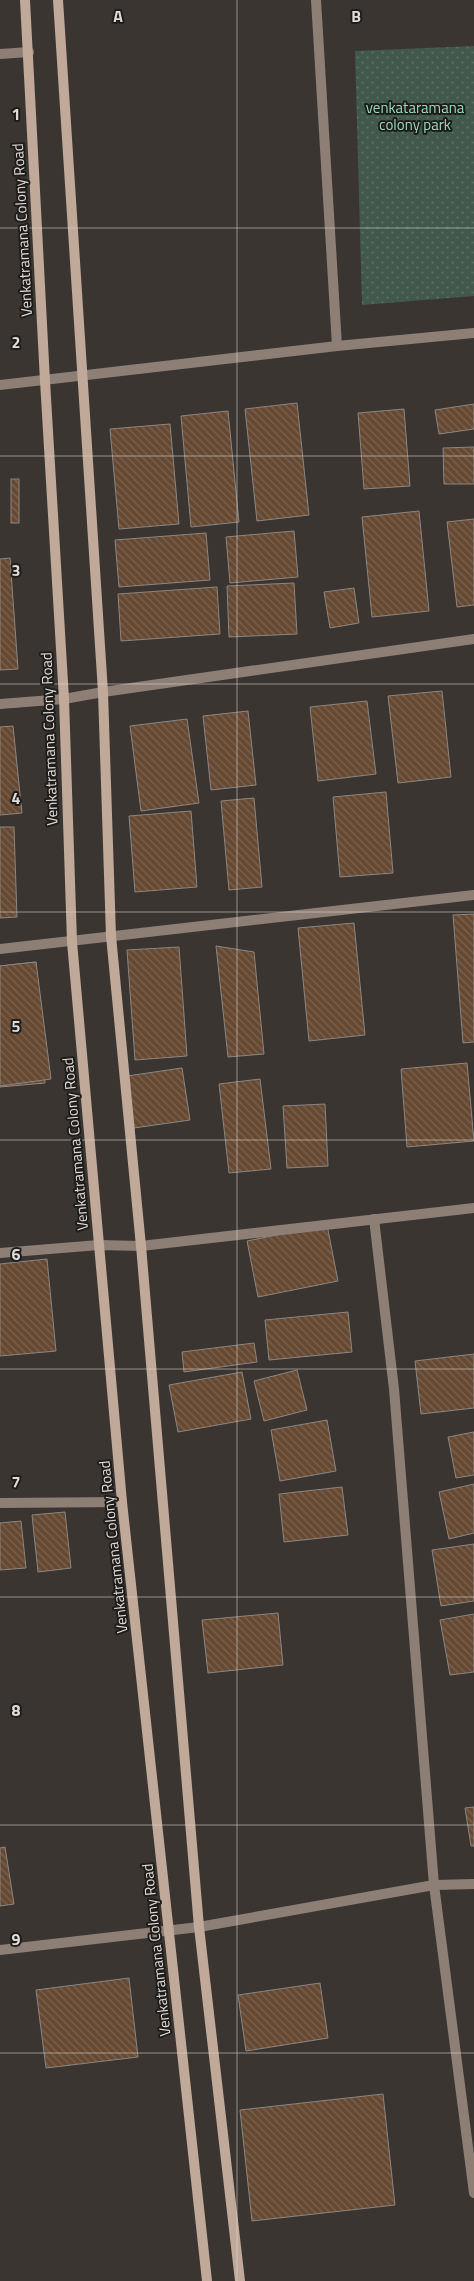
<svg xmlns="http://www.w3.org/2000/svg" width="474" height="2281" viewBox="0 0 474 2281" font-family="'Titillium Web',sans-serif">
<style>
.grass{fill:url(#grass-dots)}
.building{fill:url(#building-back-hatch);stroke:#8c8581}
.lines{fill:none;stroke-linecap:round;stroke-linejoin:round}
.minor{stroke:#8e7f76;stroke-width:10}
.secondary{stroke:#c0a999;stroke-width:10}
.grid{fill:none;stroke:#dfdbd8;stroke-width:1;stroke-opacity:0.55}
.labels{text-anchor:middle;dominant-baseline:central;stroke-width:4;stroke-linejoin:round;paint-order:stroke}
.park-label{font-size:15px;fill:#96d9b9;stroke:#1f1d1b}
.street-label{font-size:15px;fill:#dfdbd8;stroke:#1f1d1b}
.grid-label{font-size:16px;text-anchor:middle;font-weight:bold;fill:#dfdbd8;stroke:#1f1d1b;stroke-width:4;stroke-linejoin:round;paint-order:stroke}
</style>
<defs>
<pattern id="grass-dots" width="8" height="8" patternUnits="userSpaceOnUse" patternTransform="scale(1.25)"><rect width="8" height="8" fill="#41584d"/><path d="M2 2h.1M6 6h.1" fill="none" stroke="#5c6f66" stroke-width="1.8" stroke-linecap="round"/></pattern>
<pattern id="building-back-hatch" width="6" height="6" patternUnits="userSpaceOnUse" patternTransform="scale(1.25)"><rect width="6" height="6" fill="#664933"/><path d="M-1 5l2 2M0 0l6 6M5-1l2 2" fill="none" stroke="#7b6350"/></pattern>
</defs>
<rect width="100%" height="100%" fill="#3a3531"/>
<polygon class="grass" points="474,46 474,296 362,305 355,51"/>
<g class="building">
<polygon points="297,403 309,515 257,521 245,409"/>
<polygon points="474,404 474,429 439,434 435,410"/>
<polygon points="404,409 410,486 364,489 358,413"/>
<polygon points="228,411 239,522 191,527 181,416"/>
<polygon points="170,424 179,524 119,529 110,429"/>
<polygon points="474,447 474,484 444,484 443,448"/>
<rect x="11" y="479" width="8" height="44"/>
<polygon points="419,511 429,611 372,617 362,517"/>
<polygon points="474,519 474,605 457,607 447,522"/>
<polygon points="294,531 298,577 230,583 226,537"/>
<polygon points="206,533 210,580 119,587 115,540"/>
<polygon points="10,558 18,669 0,670 0,559"/>
<polygon points="294,583 297,634 229,637 227,586"/>
<polygon points="217,587 220,634 121,641 118,594"/>
<polygon points="354,588 359,623 330,628 324,592"/>
<polygon points="442,691 451,777 398,783 388,696"/>
<polygon points="367,701 376,774 318,781 310,707"/>
<polygon points="248,711 256,785 211,790 203,716"/>
<polygon points="187,719 199,803 141,811 130,726"/>
<polygon points="13,726 22,813 0,815 0,727"/>
<polygon points="386,792 393,873 340,877 333,797"/>
<polygon points="254,798 262,887 229,890 221,801"/>
<polygon points="191,811 197,887 135,892 129,816"/>
<polygon points="0,827 14,827 17,917 0,918"/>
<polygon points="474,914 474,1042 463,1043 453,915"/>
<polygon points="354,923 365,1035 309,1041 298,928"/>
<polygon points="216,946 254,952 264,1054 228,1057"/>
<polygon points="179,947 187,1056 135,1060 127,950"/>
<polygon points="36,962 45,1083 0,1087 0,966"/>
<polygon points="36,962 51,1079 0,1086 0,966"/>
<polygon points="467,1063 474,1141 407,1147 401,1069"/>
<polygon points="182,1068 190,1120 134,1128 127,1076"/>
<polygon points="260,1079 271,1169 229,1173 219,1084"/>
<polygon points="325,1104 328,1166 287,1168 283,1106"/>
<polygon points="327,1225 338,1281 258,1297 247,1241"/>
<polygon points="47,1259 56,1351 0,1356 0,1264"/>
<polygon points="348,1312 352,1352 269,1360 265,1320"/>
<polygon points="254,1343 257,1362 184,1372 182,1352"/>
<polygon points="474,1354 474,1408 421,1414 415,1361"/>
<polygon points="297,1370 307,1410 264,1421 254,1381"/>
<polygon points="242,1372 251,1419 178,1432 169,1385"/>
<polygon points="327,1420 336,1471 280,1481 271,1430"/>
<polygon points="474,1432 474,1475 456,1478 448,1437"/>
<polygon points="474,1484 474,1533 449,1539 439,1492"/>
<polygon points="342,1487 348,1535 284,1542 279,1494"/>
<polygon points="65,1512 71,1568 38,1572 32,1515"/>
<polygon points="21,1521 26,1568 0,1570 0,1523"/>
<polygon points="474,1544 474,1601 441,1606 432,1550"/>
<polygon points="278,1613 283,1665 208,1673 202,1620"/>
<polygon points="474,1614 474,1672 450,1675 440,1620"/>
<polygon points="474,1807 474,1846 471,1846 465,1808"/>
<polygon points="5,1847 14,1904 0,1906 0,1848"/>
<polygon points="129,1978 138,2057 46,2068 36,1990"/>
<polygon points="320,1983 328,2038 246,2051 238,1995"/>
<polygon points="383,2094 395,2205 252,2221 240,2110"/>
</g>
<g class="lines">
<g class="minor">
<polyline points="316,0 337,346"/>
<polyline points="0,54 29,52"/>
<polyline points="0,385 337,346 474,333"/>
<polyline points="0,704 64,699 103,692 474,639"/>
<polyline points="0,949 474,895"/>
<polyline points="374,1219 394,1389 434,1885 474,2193"/>
<polyline points="0,1253 99,1245 141,1246 474,1208"/>
<polyline points="0,1503 122,1502"/>
<polyline points="0,1950 199,1927 434,1885 474,1884"/>
</g>
<g class="secondary">
<polyline points="25,0 45,381 64,699 72,942 122,1502 207,2281"/>
<polyline points="58,0 103,692 111,936 141,1246 199,1927 240,2281"/>
</g>
</g>
<path class="grid" d="M237,0V2281M0,228H474M0,456H474M0,684H474M0,912H474M0,1140H474M0,1369H474M0,1597H474M0,1825H474M0,2053H474"/>
<g class="labels">
<g class="park-label">
<text x="415" y="107">venkataramana<tspan x="415" dy="17">colony park</tspan></text>
</g>
<g class="street-label">
<text transform="translate(22 230) rotate(-93)">Venkatramana Colony Road</text>
<text transform="translate(49 739) rotate(-92)">Venkatramana Colony Road</text>
<text transform="translate(75 1144) rotate(-95)">Venkatramana Colony Road</text>
<text transform="translate(113 1547) rotate(-96)">Venkatramana Colony Road</text>
<text transform="translate(156 1950) rotate(-96)">Venkatramana Colony Road</text>
</g>
</g>
<g class="grid-label">
<text x="118" y="22">A</text>
<text x="356" y="22">B</text>
<text x="16" y="120">1</text>
<text x="16" y="348">2</text>
<text x="16" y="576">3</text>
<text x="16" y="804">4</text>
<text x="16" y="1032">5</text>
<text x="16" y="1260">6</text>
<text x="16" y="1488">7</text>
<text x="16" y="1716">8</text>
<text x="16" y="1945">9</text>
</g>
</svg>
